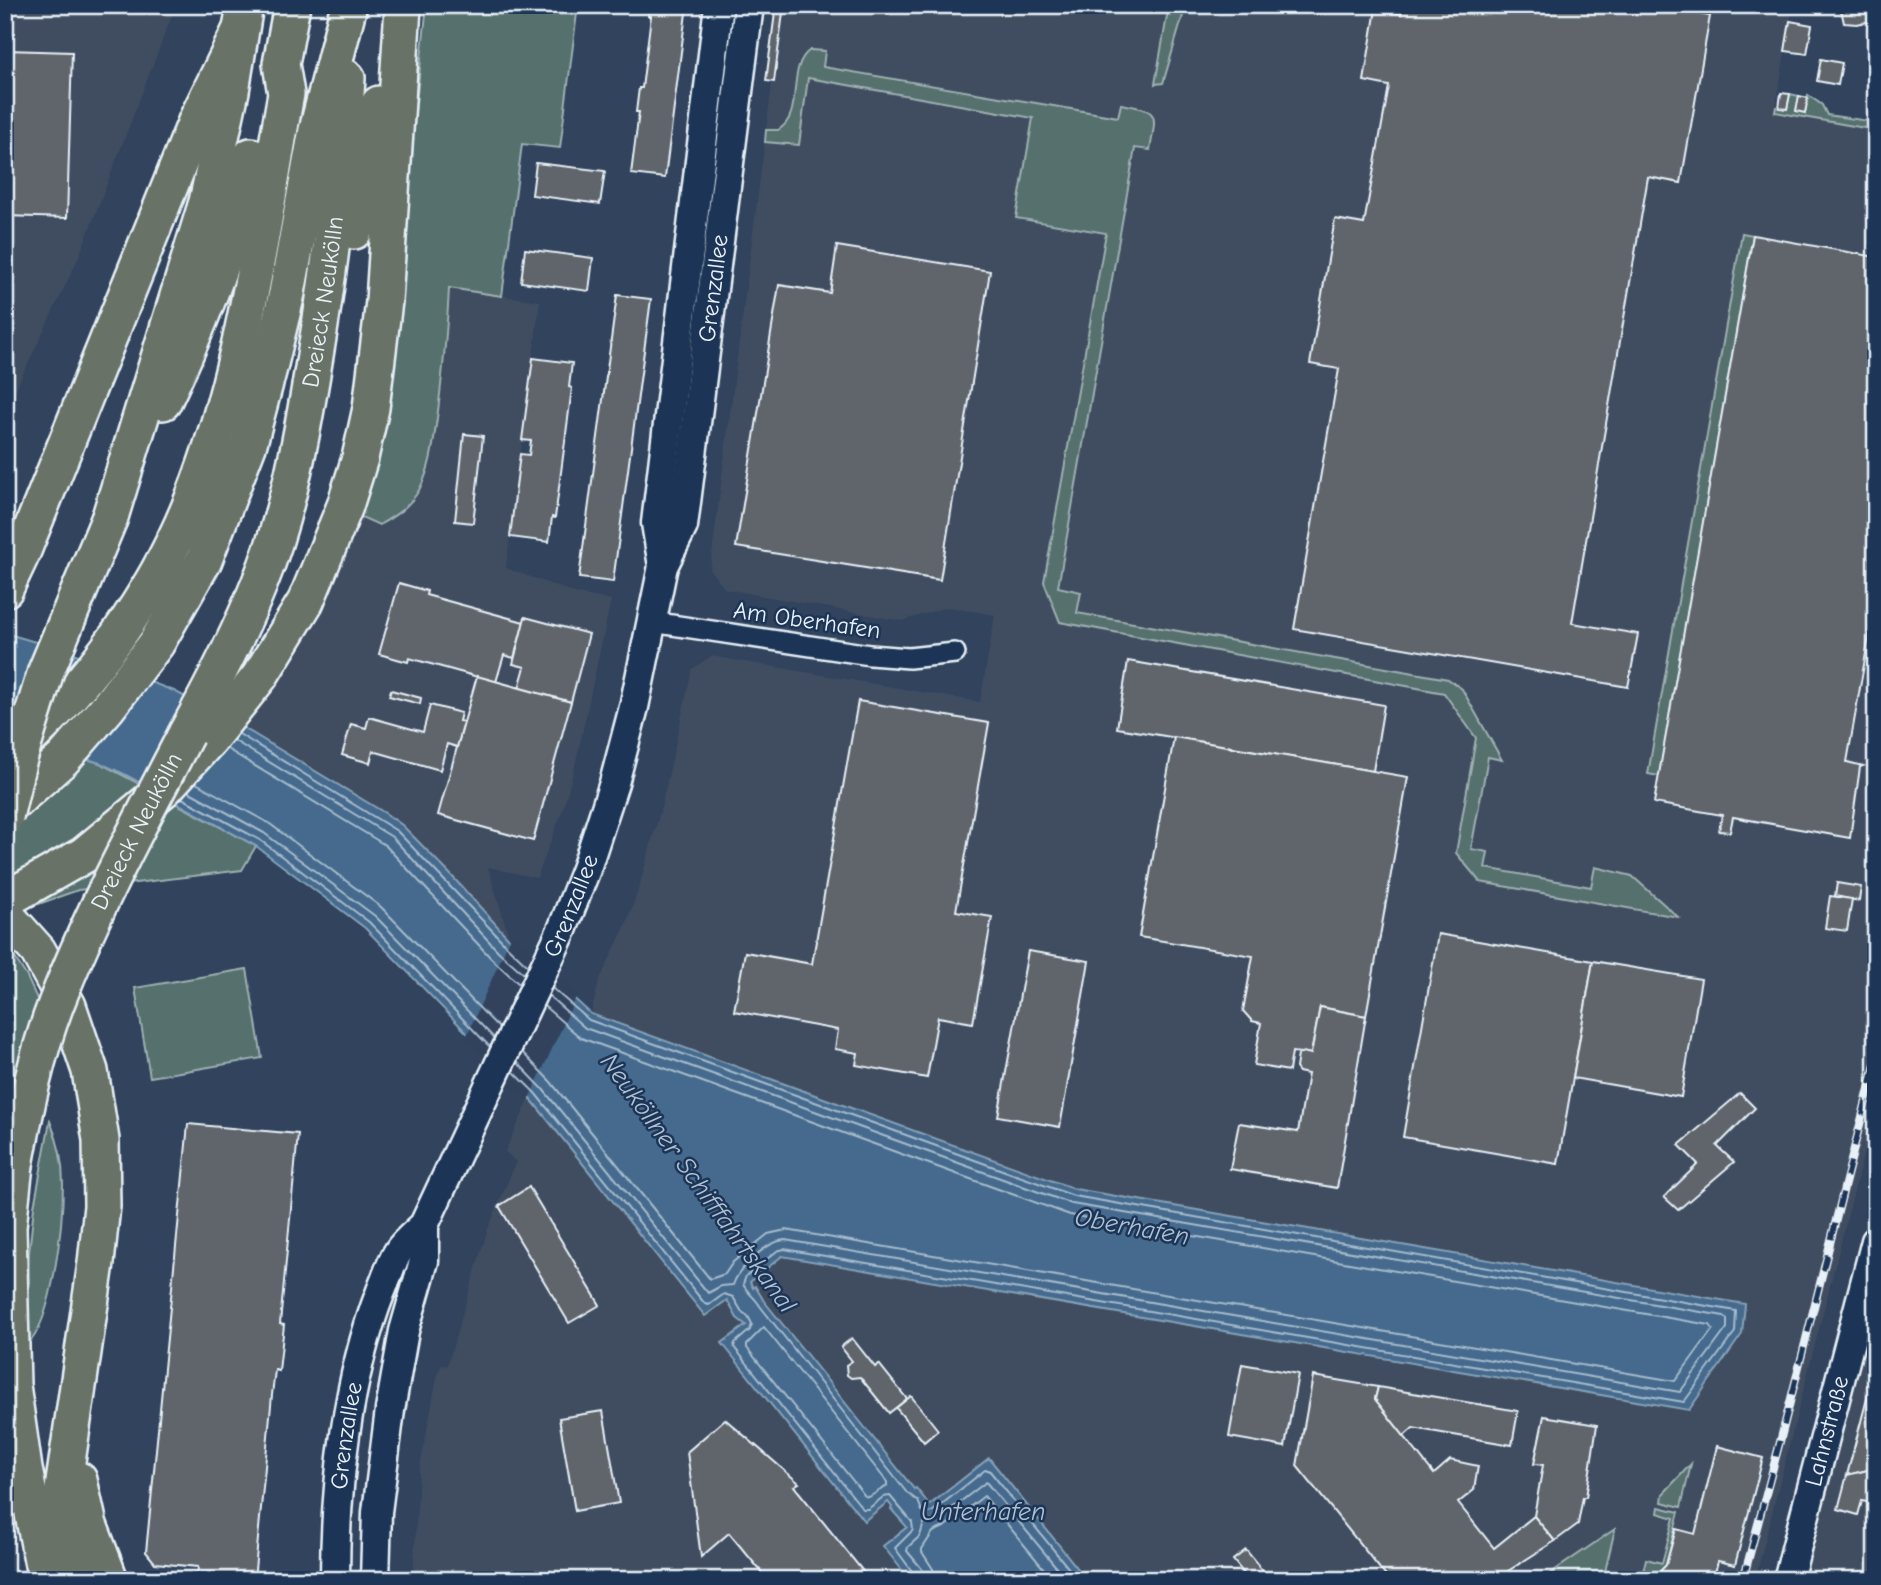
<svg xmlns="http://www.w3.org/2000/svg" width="1881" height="1585" viewBox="0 0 1881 1585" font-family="'Comic Neue',sans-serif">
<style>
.built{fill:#3f4d61}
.green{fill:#54706d;stroke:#9eb0b2;stroke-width:2}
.water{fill:#456b8d;stroke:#86a1b8;stroke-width:2}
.pier{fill:#31435d}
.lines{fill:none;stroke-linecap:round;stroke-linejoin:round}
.shore{stroke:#a7bbcd;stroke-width:2}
.building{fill:#5f656b;stroke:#e8f1f8;stroke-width:2}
.street-casing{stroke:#e8f1f8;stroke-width:24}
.secondary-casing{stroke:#e8f1f8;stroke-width:33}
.highway-casing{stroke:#e8f1f8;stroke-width:40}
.street{stroke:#1d3557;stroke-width:19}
.secondary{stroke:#1d3557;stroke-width:28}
.highway{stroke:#697266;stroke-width:35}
.rail-casing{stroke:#e8f1f8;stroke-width:8}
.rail{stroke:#1d3557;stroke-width:5;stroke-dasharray:16;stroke-linecap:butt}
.highway-bridge-casing{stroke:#e8f1f8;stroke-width:40;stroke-linecap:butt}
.highway-bridge{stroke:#697266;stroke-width:35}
.labels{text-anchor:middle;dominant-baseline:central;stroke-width:5;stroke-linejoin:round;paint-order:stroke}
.street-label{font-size:24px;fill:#e8f1f8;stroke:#1d3557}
.water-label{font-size:26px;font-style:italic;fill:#afc2d3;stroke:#1d3557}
</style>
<rect width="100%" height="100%" fill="#31435d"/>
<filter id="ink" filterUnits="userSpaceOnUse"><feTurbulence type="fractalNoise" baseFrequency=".0143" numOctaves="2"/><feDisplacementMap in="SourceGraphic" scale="14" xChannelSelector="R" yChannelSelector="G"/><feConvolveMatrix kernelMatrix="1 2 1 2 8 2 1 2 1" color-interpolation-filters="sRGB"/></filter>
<g filter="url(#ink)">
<g class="built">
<polygon points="5,5 174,5 173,13 78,259 5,412"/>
<polygon points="782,5 1793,5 1775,112 1876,130 1876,1105 1755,1580 1087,1580 989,1458 928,1507 764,1301 756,1287 754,1288 750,1282 782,1256 1317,1346 1745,1304 1075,1189 591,1014 599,981 627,922 639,887 662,804 692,669 711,656 980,702 995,615 947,607 902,621 725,589 710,570"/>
<polygon points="449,288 540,301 506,568 578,594 611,600 575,766 563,809 537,878 488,867 510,940 402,825 242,727 285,670 319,611 345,556 359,516 379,524 394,517 430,456 443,366"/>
<polygon points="530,1098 705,1316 727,1300 737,1318 746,1325 723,1344 865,1521 888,1502 901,1522 903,1521 907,1527 884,1546 910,1580 413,1580 419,1472 438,1372 442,1365 447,1366 487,1231 516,1162 505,1151"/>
<polygon points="1876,1304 1876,1580 1805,1580 1809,1564"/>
</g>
<g class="green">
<path d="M427,5H578L560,148L522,144L502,296L449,288C447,330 443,370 438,411C434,437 432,467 419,490C410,506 395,516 379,525L359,516L410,157Z"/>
<polygon points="1169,5 1186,5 1163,83 1155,84"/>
<path d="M810,50L825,51L823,67L1118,117L1121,104C1161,111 1156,113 1150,150L1135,148L1058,587L1081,592L1077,613L1448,679L1462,689L1502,760L1488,757L1471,849L1488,852L1485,868L1591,887L1595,867L1632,876L1678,917L1480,882L1456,853L1476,738L1444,693L1060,622L1044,582L1106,233L1016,218L1033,118L808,78L799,145L765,142L766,130H778C805,115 785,68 810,50Z"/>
<polygon points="1790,94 1799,96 1796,111 1805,112 1808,95 1822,105 1827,115 1876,122 1876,130 1775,112 1776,107 1787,109"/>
<polygon points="1742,233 1753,235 1659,776 1648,774"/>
<polygon points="5,734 100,763 256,846 242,870 78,890 30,907 15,887 5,879"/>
<polygon points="5,942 27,977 39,1003 14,1083 5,1125"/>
<polygon points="247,969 262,1058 150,1077 135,988"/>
<path d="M50,1121C58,1140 63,1163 63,1184C63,1219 54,1321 27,1345L29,1253L34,1207Z"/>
<polygon points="1691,1464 1681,1507 1662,1502 1663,1494"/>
<polygon points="1659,1507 1679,1512 1666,1565 1652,1580 1641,1580 1646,1559 1662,1563 1674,1518 1658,1513"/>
<polygon points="1615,1529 1603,1580 1552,1580 1548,1575"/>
</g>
<polygon class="water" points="5,633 73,653 174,691 242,727 385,813 402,825 450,874 510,940 591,1014 1075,1189 1745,1304 1742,1334 1689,1410 782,1256 750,1282 753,1288 755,1286 764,1301 914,1489 916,1488 927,1502 925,1504 927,1507 989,1458 1087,1580 910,1580 883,1546 907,1527 891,1509 892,1507 888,1502 864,1521 722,1343 746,1325 737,1318 727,1300 705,1316 530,1098 365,928 256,846 124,774 100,763 5,734"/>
<polygon class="pier" points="511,936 577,995 528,1101 466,1037"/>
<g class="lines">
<g class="shore">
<polyline points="239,734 397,831 505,944 528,966"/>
<polyline points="233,740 392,837 498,951 524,974"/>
<polyline points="227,749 385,845 491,958 519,984"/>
<polyline points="196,783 270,824 381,907 499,1028"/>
<polyline points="188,791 264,833 375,916 494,1038"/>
<polyline points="182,798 260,840 369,922 490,1047"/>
<path d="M552,988L589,1020L1074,1196L1736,1311L1735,1332L1684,1402L784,1249L777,1251L746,1276L743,1284C747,1293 755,1297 760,1306L907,1493L918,1501L922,1511L927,1513L932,1512L985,1470H989L1078,1580"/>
<polyline points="522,1052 550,1081 710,1279 725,1274 733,1262 768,1234 786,1230 1675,1381 1713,1329 1710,1325 1070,1215 581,1038 544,1006"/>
<path d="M517,1062L542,1088L708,1293L721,1286L733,1285C738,1269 767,1241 785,1240L1680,1392L1727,1328V1319L1724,1316L1072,1204L585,1028L549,996"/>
<polyline points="513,1071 535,1093 705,1304 709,1305 724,1294 733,1297 742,1312 748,1316 752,1324 750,1330 735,1343 734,1347 863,1509 868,1509 883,1497 890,1496 912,1522 913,1530 895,1548 914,1574 915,1580"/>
<polygon points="764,1327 887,1482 887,1486 869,1497 865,1496 747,1348 747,1344"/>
<polyline points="924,1580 922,1569 907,1551 908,1547 920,1536 924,1523 938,1519 986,1482 1067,1580"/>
<polyline points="934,1580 933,1569 922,1552 922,1549 933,1532 944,1527 984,1496 1053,1580"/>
</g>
</g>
<g class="building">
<polygon points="649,5 687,5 665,178 631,174 639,112 636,112 639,88 642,88 651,16 648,16"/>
<polygon points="776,5 784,5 774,82 766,81"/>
<polygon points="1403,5 1649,5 1710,16 1681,183 1648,177 1572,623 1638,634 1628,687 1294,629 1339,369 1310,364 1335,219 1364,224 1389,86 1364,81 1376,9 1401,14"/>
<polygon points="1840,5 1876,5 1876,20 1857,24 1844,23"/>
<polygon points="1790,21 1812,25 1807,54 1785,51"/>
<polygon points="5,50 72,52 67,218 5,216"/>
<polygon points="1821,59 1842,63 1838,85 1817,81"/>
<polygon points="1781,93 1790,94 1787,109 1779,108"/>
<polygon points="1799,96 1808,98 1805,113 1796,111"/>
<polygon points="536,163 605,171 600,204 532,195"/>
<polygon points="1753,235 1876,257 1876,596 1847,762 1863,766 1860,767 1850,838 1733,817 1730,832 1719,831 1722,815 1654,803"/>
<polygon points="837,246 990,271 940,580 736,547 779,285 830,293"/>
<polygon points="525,249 593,258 589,291 521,282"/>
<polygon points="617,295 651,299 613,582 579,578"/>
<polygon points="533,358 572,363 569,387 572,388 555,518 552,517 549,542 510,537 520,454 529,455 531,441 522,440"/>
<polygon points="464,434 483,436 473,523 455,521"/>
<polygon points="399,583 427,591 426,595 524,622 514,658 504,655 496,682 409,658 408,662 379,654"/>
<polygon points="525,617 589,634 571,702 519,688 525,667 513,664"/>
<polygon points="1128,661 1384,705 1373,771 1117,728"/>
<polygon points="477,676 571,702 533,841 438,815"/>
<polygon points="391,690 421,698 420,704 389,696"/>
<polygon points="858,701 989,723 956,911 992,917 973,1023 938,1017 927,1078 856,1065 858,1053 835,1049 838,1030 734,1011 745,952 812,964"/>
<polygon points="430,705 461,713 459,721 464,722 457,747 447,744 440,770 373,751 370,763 342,755 351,724 366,728 369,717 423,732"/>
<polygon points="1174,737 1408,777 1366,1016 1320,1007 1311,1054 1292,1052 1289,1071 1254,1065 1261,1023 1252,1021 1243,1011 1253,956 1139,937"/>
<polygon points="1837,883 1861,887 1859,901 1835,896"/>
<polygon points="1830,896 1852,899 1847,931 1825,928"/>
<polygon points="1438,934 1593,961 1558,1164 1403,1137"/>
<polygon points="1028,951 1089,961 1060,1127 998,1116"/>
<polygon points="1593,961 1701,979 1681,1097 1573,1078"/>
<polygon points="1320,1007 1366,1016 1337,1188 1230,1169 1239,1123 1298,1132 1308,1074 1299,1072 1296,1068 1298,1055 1303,1052 1311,1054"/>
<polygon points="1740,1093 1755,1108 1717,1146 1734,1162 1678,1210 1664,1197 1698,1164 1679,1145"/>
<polygon points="188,1124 298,1134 280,1324 284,1325 279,1371 275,1370 272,1395 254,1580 197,1580 198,1567 155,1563 146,1552"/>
<polygon points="529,1187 600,1305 569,1323 499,1206"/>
<polygon points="852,1338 875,1367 879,1364 907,1399 889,1413 860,1377 851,1378 847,1375 846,1365 852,1361 841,1347"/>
<polygon points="1242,1364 1298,1374 1285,1447 1229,1437"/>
<polygon points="1876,1364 1876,1468 1847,1475"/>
<polygon points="1313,1376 1378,1387 1375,1399 1434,1474 1450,1460 1478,1466 1474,1490 1458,1503 1494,1548 1534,1516 1555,1541 1494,1580 1389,1580 1297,1466"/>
<polygon points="1378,1387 1518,1411 1512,1445 1413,1428 1404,1436 1375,1399"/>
<polygon points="911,1396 938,1430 924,1442 896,1408"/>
<polygon points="603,1411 619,1503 575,1511 559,1418"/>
<polygon points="1544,1416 1597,1425 1586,1497 1583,1497 1578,1524 1555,1541 1534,1516 1543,1465 1534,1464"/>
<polygon points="725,1419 799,1483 794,1486 870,1580 760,1580 765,1576 729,1533 701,1557 687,1452"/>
<polygon points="1717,1446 1763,1458 1735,1565 1718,1561 1713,1580 1652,1580 1666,1565 1676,1529 1695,1534"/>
<polygon points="1876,1468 1876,1504 1862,1501 1858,1515 1838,1509 1847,1475"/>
<polygon points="1246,1550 1270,1580 1249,1580 1233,1560"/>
</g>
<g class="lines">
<defs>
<polyline id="street" points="652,622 870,655 909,658 955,653"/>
<g id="secondary">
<polyline points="663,566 656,523 719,5"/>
<path id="s1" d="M335,1580C335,1486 347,1378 381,1291C386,1279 391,1263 398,1252C404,1242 416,1233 424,1225L562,930L586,869L614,783L634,707L663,566L683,526L749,5"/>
<polyline points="375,1580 377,1512 390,1410 404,1331 424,1261 424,1225"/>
<path id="s2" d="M1788,1580L1876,1241"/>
</g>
<g id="highway">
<polyline points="354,231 379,104"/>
<path d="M163,402C201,323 233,242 251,156"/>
<polyline points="110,517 207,202 231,91 245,5"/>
<polyline points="5,589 22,553 197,119 240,31"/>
<path id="s3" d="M186,734C213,685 239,635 260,582C288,513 302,436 314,362C330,268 342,173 347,78"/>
<path d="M17,750C91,681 154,596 192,501C244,371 261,230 286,94L281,64L292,5"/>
<polyline points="5,810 63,759 108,707 156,644 204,560 249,443 269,368 287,293 317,130 349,5"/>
<polyline points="5,900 84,855 165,788 209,740 260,676 306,601 345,506 360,458 371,408 384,301 403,7"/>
<polyline points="5,914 38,951 68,1006 90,1071 101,1140 102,1206 96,1263 62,1496 70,1580"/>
<polyline points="15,1165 8,1227 12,1385 24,1469 46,1580"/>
<polyline points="79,1480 89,1525 110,1580"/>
</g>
</defs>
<use href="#street" class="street-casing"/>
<use href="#secondary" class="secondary-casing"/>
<use href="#highway" class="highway-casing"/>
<use href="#street" class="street"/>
<use href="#secondary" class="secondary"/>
<use href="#highway" class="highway"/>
<defs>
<polyline id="rail" points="1743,1580 1781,1438 1876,1061"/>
</defs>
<use href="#rail" class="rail-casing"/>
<use href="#rail" class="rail"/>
<defs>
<g id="highway-bridge">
<polyline points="5,817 18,762 46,671 110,517"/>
<path id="s4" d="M15,1165C25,1111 36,1056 56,1004C92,911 140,823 186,734"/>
</g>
</defs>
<use href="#highway-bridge" class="highway-bridge-casing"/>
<use href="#highway-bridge" class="highway-bridge"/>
</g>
</g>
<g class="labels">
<g class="street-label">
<text stroke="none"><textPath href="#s1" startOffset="1363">Grenzallee</textPath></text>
<text stroke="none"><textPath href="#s3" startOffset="457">Dreieck Neukölln</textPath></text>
<text transform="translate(807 620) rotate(8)">Am Oberhafen</text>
<text stroke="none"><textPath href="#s4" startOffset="357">Dreieck Neukölln</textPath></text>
<text stroke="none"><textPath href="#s1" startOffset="726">Grenzallee</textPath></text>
<text stroke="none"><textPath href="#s2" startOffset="154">Lahnstraße</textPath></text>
<text stroke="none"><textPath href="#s1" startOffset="145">Grenzallee</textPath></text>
</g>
<g class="water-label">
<text transform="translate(698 1183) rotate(54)">Neuköllner Schifffahrtskanal</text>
<text transform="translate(1132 1227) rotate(10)">Oberhafen</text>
<text x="983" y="1512">Unterhafen</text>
</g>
</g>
<rect width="1881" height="1585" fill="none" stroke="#1d3557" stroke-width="28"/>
<rect x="14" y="14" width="1853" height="1557" fill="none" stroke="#e8f1f8" stroke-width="2.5" filter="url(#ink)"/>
</svg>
